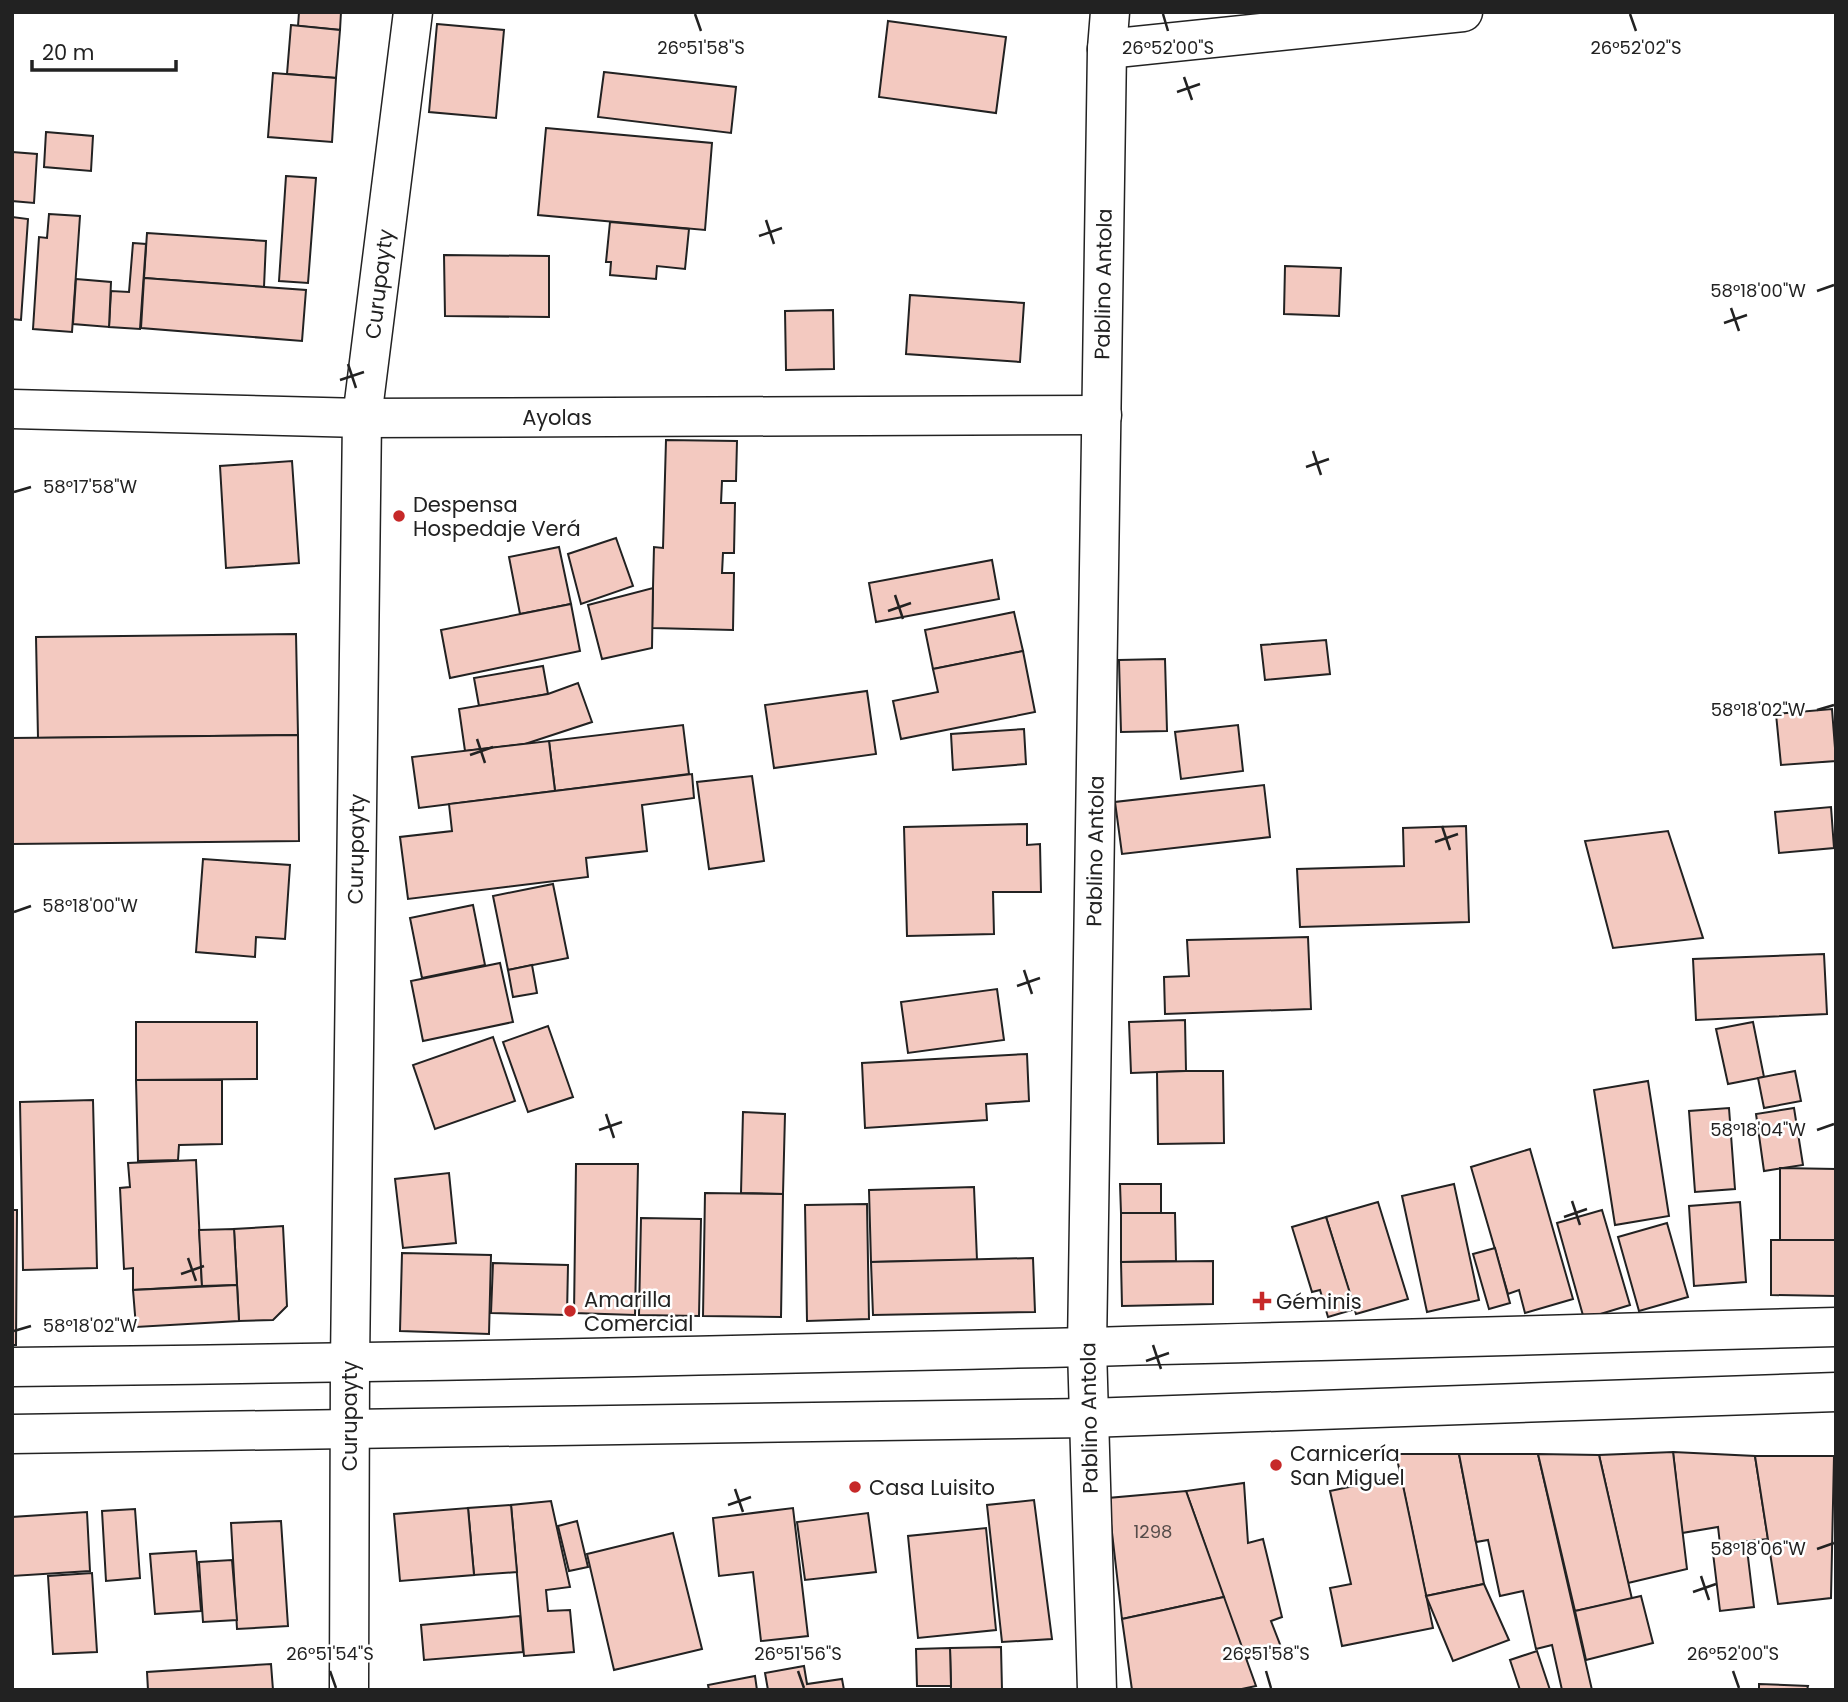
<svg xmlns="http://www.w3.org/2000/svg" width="1848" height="1702" viewBox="0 0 1848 1702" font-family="Poppins,sans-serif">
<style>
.building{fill:#f3c9c0;stroke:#222;stroke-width:2}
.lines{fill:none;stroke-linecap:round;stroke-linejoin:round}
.minor-casing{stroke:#222;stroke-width:41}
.major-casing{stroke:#222;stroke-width:41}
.minor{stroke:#fff;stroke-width:38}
.major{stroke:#fff;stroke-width:38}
.ticks{fill:none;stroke:#222;stroke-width:2.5}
.poi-dot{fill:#c62828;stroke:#fff;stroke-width:2.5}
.labels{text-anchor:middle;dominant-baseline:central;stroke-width:5;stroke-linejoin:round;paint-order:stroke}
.number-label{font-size:18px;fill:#564c4a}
.street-label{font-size:21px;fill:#222;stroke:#fff}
.poi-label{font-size:21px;fill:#222;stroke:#fff;text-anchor:start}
.ticks-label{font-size:18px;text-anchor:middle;fill:#222;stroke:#fff;stroke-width:5;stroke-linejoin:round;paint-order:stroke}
</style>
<rect width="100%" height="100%" fill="#fff"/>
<g class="building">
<polygon points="299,12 341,12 340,30 298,26"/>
<polygon points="888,21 1006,37 996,113 879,97"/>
<polygon points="437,24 504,30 496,118 429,112"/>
<polygon points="291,25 340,30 336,78 287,74"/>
<polygon points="604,72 736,87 731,133 598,117"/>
<polygon points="273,73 336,78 332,142 268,137"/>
<polygon points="546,128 712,143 705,230 538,215"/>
<polygon points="46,132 93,136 91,171 44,167"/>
<polygon points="12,152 37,154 34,203 12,201"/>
<polygon points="286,176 316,178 308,283 279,281"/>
<polygon points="49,214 80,216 72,332 33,329 39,237 47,238"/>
<polygon points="12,217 28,219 21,320 12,319"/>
<polygon points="610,222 689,229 685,269 657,266 656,279 610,275 611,262 606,262"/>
<polygon points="147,233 266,241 264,287 144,278"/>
<polygon points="133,243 146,244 140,329 109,327 111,291 129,292"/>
<polygon points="444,255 549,256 549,317 445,316"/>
<polygon points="1285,266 1341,268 1339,316 1284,314"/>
<polygon points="144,278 306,290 302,341 141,328"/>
<polygon points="76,279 111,282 109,327 73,324"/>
<polygon points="910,295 1024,303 1020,362 906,354"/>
<polygon points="833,310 834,369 786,370 785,311"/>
<polygon points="666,440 737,441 736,481 722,481 721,503 735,503 734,553 723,553 722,573 734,573 733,630 652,628 654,547 663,548"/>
<polygon points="292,461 299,563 226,568 220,466"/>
<polygon points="616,538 633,586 581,604 568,554"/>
<polygon points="559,547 571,604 520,614 509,557"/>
<polygon points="992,560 999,599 876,622 869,583"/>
<polygon points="653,588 652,648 602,659 588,605"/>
<polygon points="571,604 580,651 450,678 441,630"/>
<polygon points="1014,612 1023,651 933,669 925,630"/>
<polygon points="296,634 298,735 38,738 36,637"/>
<polygon points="1326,640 1330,674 1265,680 1261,645"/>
<polygon points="1023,651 1035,712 901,739 893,701 938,692 933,669"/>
<polygon points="1165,659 1167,731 1121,732 1119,660"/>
<polygon points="543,666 548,694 479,706 474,678"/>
<polygon points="578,683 592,722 525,744 465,751 459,709 548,694"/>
<polygon points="867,691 876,754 774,768 765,705"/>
<polygon points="1832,709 1836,761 1781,765 1776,714"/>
<polygon points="683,725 689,774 555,791 549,741"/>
<polygon points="1238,725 1243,771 1181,779 1175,732"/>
<polygon points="1024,729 1026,764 953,770 951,734"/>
<polygon points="298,735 299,841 12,844 12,738"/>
<polygon points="549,741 555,791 419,808 412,757"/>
<polygon points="692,774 694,798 642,805 647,851 586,858 588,877 408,899 400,837 452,831 449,804"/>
<polygon points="752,776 764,861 709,869 697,782"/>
<polygon points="1264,785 1270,837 1122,854 1115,802"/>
<polygon points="1831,807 1834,848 1779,853 1775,812"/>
<polygon points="1027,824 1027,845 1040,844 1041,892 993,892 994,934 907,936 904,827"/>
<polygon points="1466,826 1469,922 1300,927 1297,869 1404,866 1403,828"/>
<polygon points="1668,831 1703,938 1613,948 1585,841"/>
<polygon points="203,859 290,865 285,939 256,937 255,957 196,952"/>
<polygon points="553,884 568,958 508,970 493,896"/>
<polygon points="473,905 485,965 422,978 410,918"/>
<polygon points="1308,937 1311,1009 1165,1014 1164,977 1189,976 1187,940"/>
<polygon points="1824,954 1827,1014 1696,1020 1693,959"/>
<polygon points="500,963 513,1022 423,1041 411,981"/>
<polygon points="532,965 537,993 513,997 508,970"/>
<polygon points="997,989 1004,1040 908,1053 901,1002"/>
<polygon points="1185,1020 1186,1071 1131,1073 1129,1022"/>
<polygon points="136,1022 257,1022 257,1079 136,1080"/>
<polygon points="1753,1022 1764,1077 1728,1084 1716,1029"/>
<polygon points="548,1026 573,1097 528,1112 503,1042"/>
<polygon points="493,1037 515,1101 435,1129 413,1065"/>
<polygon points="1027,1054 1029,1101 986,1104 987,1120 865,1128 862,1063"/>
<polygon points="1186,1071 1223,1071 1224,1143 1158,1144 1157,1072"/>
<polygon points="1795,1071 1801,1101 1764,1108 1758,1078"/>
<polygon points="136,1080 222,1080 222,1144 179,1145 178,1160 138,1161"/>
<polygon points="1648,1081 1669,1216 1615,1225 1594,1090"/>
<polygon points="93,1100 97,1268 23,1270 20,1102"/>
<polygon points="1729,1108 1735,1189 1695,1192 1689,1111"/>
<polygon points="1794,1108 1803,1165 1764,1171 1756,1114"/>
<polygon points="743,1112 785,1114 783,1194 741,1193"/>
<polygon points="1530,1149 1573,1299 1525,1313 1519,1290 1508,1294 1471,1167"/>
<polygon points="196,1160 202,1286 133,1290 133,1268 124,1269 120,1188 130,1187 128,1163"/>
<polygon points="576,1164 638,1164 635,1315 574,1313"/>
<polygon points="1780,1168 1836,1169 1836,1240 1780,1240"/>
<polygon points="449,1173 456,1243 403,1248 395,1179"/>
<polygon points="1120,1184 1161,1184 1161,1213 1121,1213"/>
<polygon points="1454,1184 1479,1300 1427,1312 1402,1196"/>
<polygon points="974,1187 977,1260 871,1262 869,1190"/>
<polygon points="705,1193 783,1194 781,1317 703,1316"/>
<polygon points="1378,1202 1408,1299 1356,1314 1326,1217"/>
<polygon points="1740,1202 1746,1282 1694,1286 1689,1206"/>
<polygon points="867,1204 869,1319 807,1321 805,1205"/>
<polygon points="12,1210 17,1210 16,1345 12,1345"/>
<polygon points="1602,1210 1630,1305 1584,1319 1557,1223"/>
<polygon points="1121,1213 1175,1213 1176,1261 1121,1262"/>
<polygon points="1326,1217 1355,1309 1328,1317 1320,1290 1312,1292 1292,1227"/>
<polygon points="641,1218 701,1219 699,1316 639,1315"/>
<polygon points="1667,1223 1688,1297 1639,1311 1618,1237"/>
<polygon points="283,1226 287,1306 273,1320 239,1321 234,1229"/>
<polygon points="234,1229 237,1285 202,1286 199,1230"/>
<polygon points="1771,1240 1836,1240 1836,1296 1771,1295"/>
<polygon points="1495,1248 1510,1303 1489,1309 1473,1254"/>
<polygon points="402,1253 491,1255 489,1334 400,1331"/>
<polygon points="1033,1258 1035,1312 873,1315 871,1262"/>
<polygon points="1213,1261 1213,1304 1122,1306 1121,1262"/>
<polygon points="493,1263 568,1265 567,1315 491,1313"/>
<polygon points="237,1285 239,1321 136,1327 133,1290"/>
<polygon points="1673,1452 1755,1456 1768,1539 1720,1544 1718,1527 1682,1533"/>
<polygon points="1673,1452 1687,1569 1628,1583 1599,1455"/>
<polygon points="1396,1454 1459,1454 1484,1584 1426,1596"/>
<polygon points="1459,1454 1538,1454 1592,1690 1562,1690 1552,1645 1536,1649 1523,1591 1500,1596 1488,1540 1476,1542"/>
<polygon points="1538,1454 1599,1455 1632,1599 1575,1611"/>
<polygon points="1755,1456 1834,1456 1831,1598 1778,1604"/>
<polygon points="1401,1476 1433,1628 1342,1646 1330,1588 1351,1584 1330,1491"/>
<polygon points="1244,1483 1248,1543 1263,1539 1282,1617 1271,1621 1281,1647 1245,1659 1186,1491"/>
<polygon points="1186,1491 1224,1597 1122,1619 1108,1498"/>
<polygon points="1034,1500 1052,1639 1002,1642 987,1505"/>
<polygon points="551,1501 570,1587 546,1590 548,1611 570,1610 574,1652 524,1656 511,1505"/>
<polygon points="511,1505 517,1572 474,1575 468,1508"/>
<polygon points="468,1508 474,1575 400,1581 394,1514"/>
<polygon points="793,1508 808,1636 761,1641 753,1572 719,1576 713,1518"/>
<polygon points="135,1509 140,1578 106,1581 102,1511"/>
<polygon points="87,1512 90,1571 12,1576 12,1517"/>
<polygon points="868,1513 876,1572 805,1580 797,1522"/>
<polygon points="281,1521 288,1626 237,1629 231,1523"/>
<polygon points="577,1521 588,1567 569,1571 558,1526"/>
<polygon points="986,1528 996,1630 918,1638 908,1536"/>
<polygon points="673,1533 702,1649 614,1670 587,1554"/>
<polygon points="1747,1549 1754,1607 1720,1611 1713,1553"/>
<polygon points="196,1551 201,1611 155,1614 150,1554"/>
<polygon points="232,1560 237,1620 203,1622 199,1562"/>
<polygon points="92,1573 97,1652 53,1654 48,1576"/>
<polygon points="1484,1584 1509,1640 1453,1661 1426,1596"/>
<polygon points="1641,1596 1653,1643 1586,1660 1575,1611"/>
<polygon points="1224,1597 1256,1686 1237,1690 1132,1690 1122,1619"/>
<polygon points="520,1616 523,1652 424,1660 421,1625"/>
<polygon points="1001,1647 1002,1690 951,1690 950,1648"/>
<polygon points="950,1648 951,1686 917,1686 916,1649"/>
<polygon points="1537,1651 1550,1690 1520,1690 1510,1660"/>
<polygon points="271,1664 273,1690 148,1690 147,1672"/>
<polygon points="804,1666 807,1684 842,1679 844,1690 768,1690 765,1673"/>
<polygon points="755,1676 757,1690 709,1690 708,1685"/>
<polygon points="1759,1684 1808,1686 1807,1690 1759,1690"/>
</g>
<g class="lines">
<defs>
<g id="minor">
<polyline points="1107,49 1463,12"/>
<polyline points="12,409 362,418 1102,415"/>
<polyline points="349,1690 350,1363 362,418 413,12"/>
<polyline points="1097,1690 1087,1348 1107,49 1110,12"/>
</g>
<g id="major">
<path d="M12,1367C620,1360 1228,1344 1836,1327"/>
<polyline points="12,1434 1088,1418 1836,1392"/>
</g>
</defs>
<use href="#minor" class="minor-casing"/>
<use href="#major" class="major-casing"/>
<use href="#minor" class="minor"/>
<use href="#major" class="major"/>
</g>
<path class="ticks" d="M695,14L701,31M1163,14L1168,31M1630,14L1636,31M1184,77L1192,100M1177,92L1200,84M766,220L774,244M759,236L782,228M1817,291L1834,285M1731,308L1739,331M1724,323L1747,315M348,364L356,388M340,380L364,372M1313,451L1321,475M1306,467L1329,459M14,492L31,487M895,595L903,619M888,611L911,603M1817,710L1834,705M477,739L485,763M470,755L493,747M1442,826L1450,850M1435,842L1458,834M14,912L31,906M1024,970L1032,994M1017,986L1040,978M606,1114L614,1138M599,1130L622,1122M1817,1130L1834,1124M1572,1201L1580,1225M1564,1217L1587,1209M188,1258L196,1281M181,1274L204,1266M14,1331L31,1326M1153,1345L1161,1369M1146,1361L1169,1353M735,1489L743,1512M728,1505L751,1497M1817,1549L1834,1543M1701,1576L1709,1600M1693,1592L1716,1584M330,1671L336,1688M798,1671L804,1688M1266,1671L1271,1688M1733,1671L1739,1688"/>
<g class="poi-dot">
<circle cx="399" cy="516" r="7"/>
<path d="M1258.5 1290.5h7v7h7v7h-7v7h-7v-7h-7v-7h7z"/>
<circle cx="570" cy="1311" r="7"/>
<circle cx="1276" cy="1465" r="7"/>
<circle cx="855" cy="1487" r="7"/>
</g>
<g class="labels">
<g class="number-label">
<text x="1153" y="1531">1298</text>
</g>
<g class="street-label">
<text transform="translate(379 284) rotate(-83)">Curupayty</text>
<text transform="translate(1103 284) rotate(-89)">Pablino Antola</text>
<text x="557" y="417">Ayolas</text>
<text transform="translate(356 849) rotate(-89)">Curupayty</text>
<text transform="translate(1095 851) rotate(-89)">Pablino Antola</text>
<text transform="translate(349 1416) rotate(-90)">Curupayty</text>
<text transform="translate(1089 1418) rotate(-91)">Pablino Antola</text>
</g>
<g class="poi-label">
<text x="413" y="504">Despensa<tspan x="413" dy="24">Hospedaje Verá</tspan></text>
<text x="584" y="1299">Amarilla<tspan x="584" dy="24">Comercial</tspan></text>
<text x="1276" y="1301">Géminis</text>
<text x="1290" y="1453">Carnicería<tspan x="1290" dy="24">San Miguel</tspan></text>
<text x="869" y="1487">Casa Luisito</text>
</g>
</g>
<g class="ticks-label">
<text x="701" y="54">26°51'58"S</text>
<text x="1168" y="54">26°52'00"S</text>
<text x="1636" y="54">26°52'02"S</text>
<text x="1758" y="297">58°18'00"W</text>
<text x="90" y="493">58°17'58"W</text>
<text x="1758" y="716">58°18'02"W</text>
<text x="90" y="912">58°18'00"W</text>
<text x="1758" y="1136">58°18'04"W</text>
<text x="90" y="1332">58°18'02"W</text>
<text x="1758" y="1555">58°18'06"W</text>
<text x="330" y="1660">26°51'54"S</text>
<text x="798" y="1660">26°51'56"S</text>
<text x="1266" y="1660">26°51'58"S</text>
<text x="1733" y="1660">26°52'00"S</text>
</g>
<rect width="1848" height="1702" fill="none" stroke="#222222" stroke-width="28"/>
<path d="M32 60v10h144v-10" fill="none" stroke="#222222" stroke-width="3.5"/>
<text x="42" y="60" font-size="21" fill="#222222" stroke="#ffffff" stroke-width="5" paint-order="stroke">20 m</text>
</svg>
